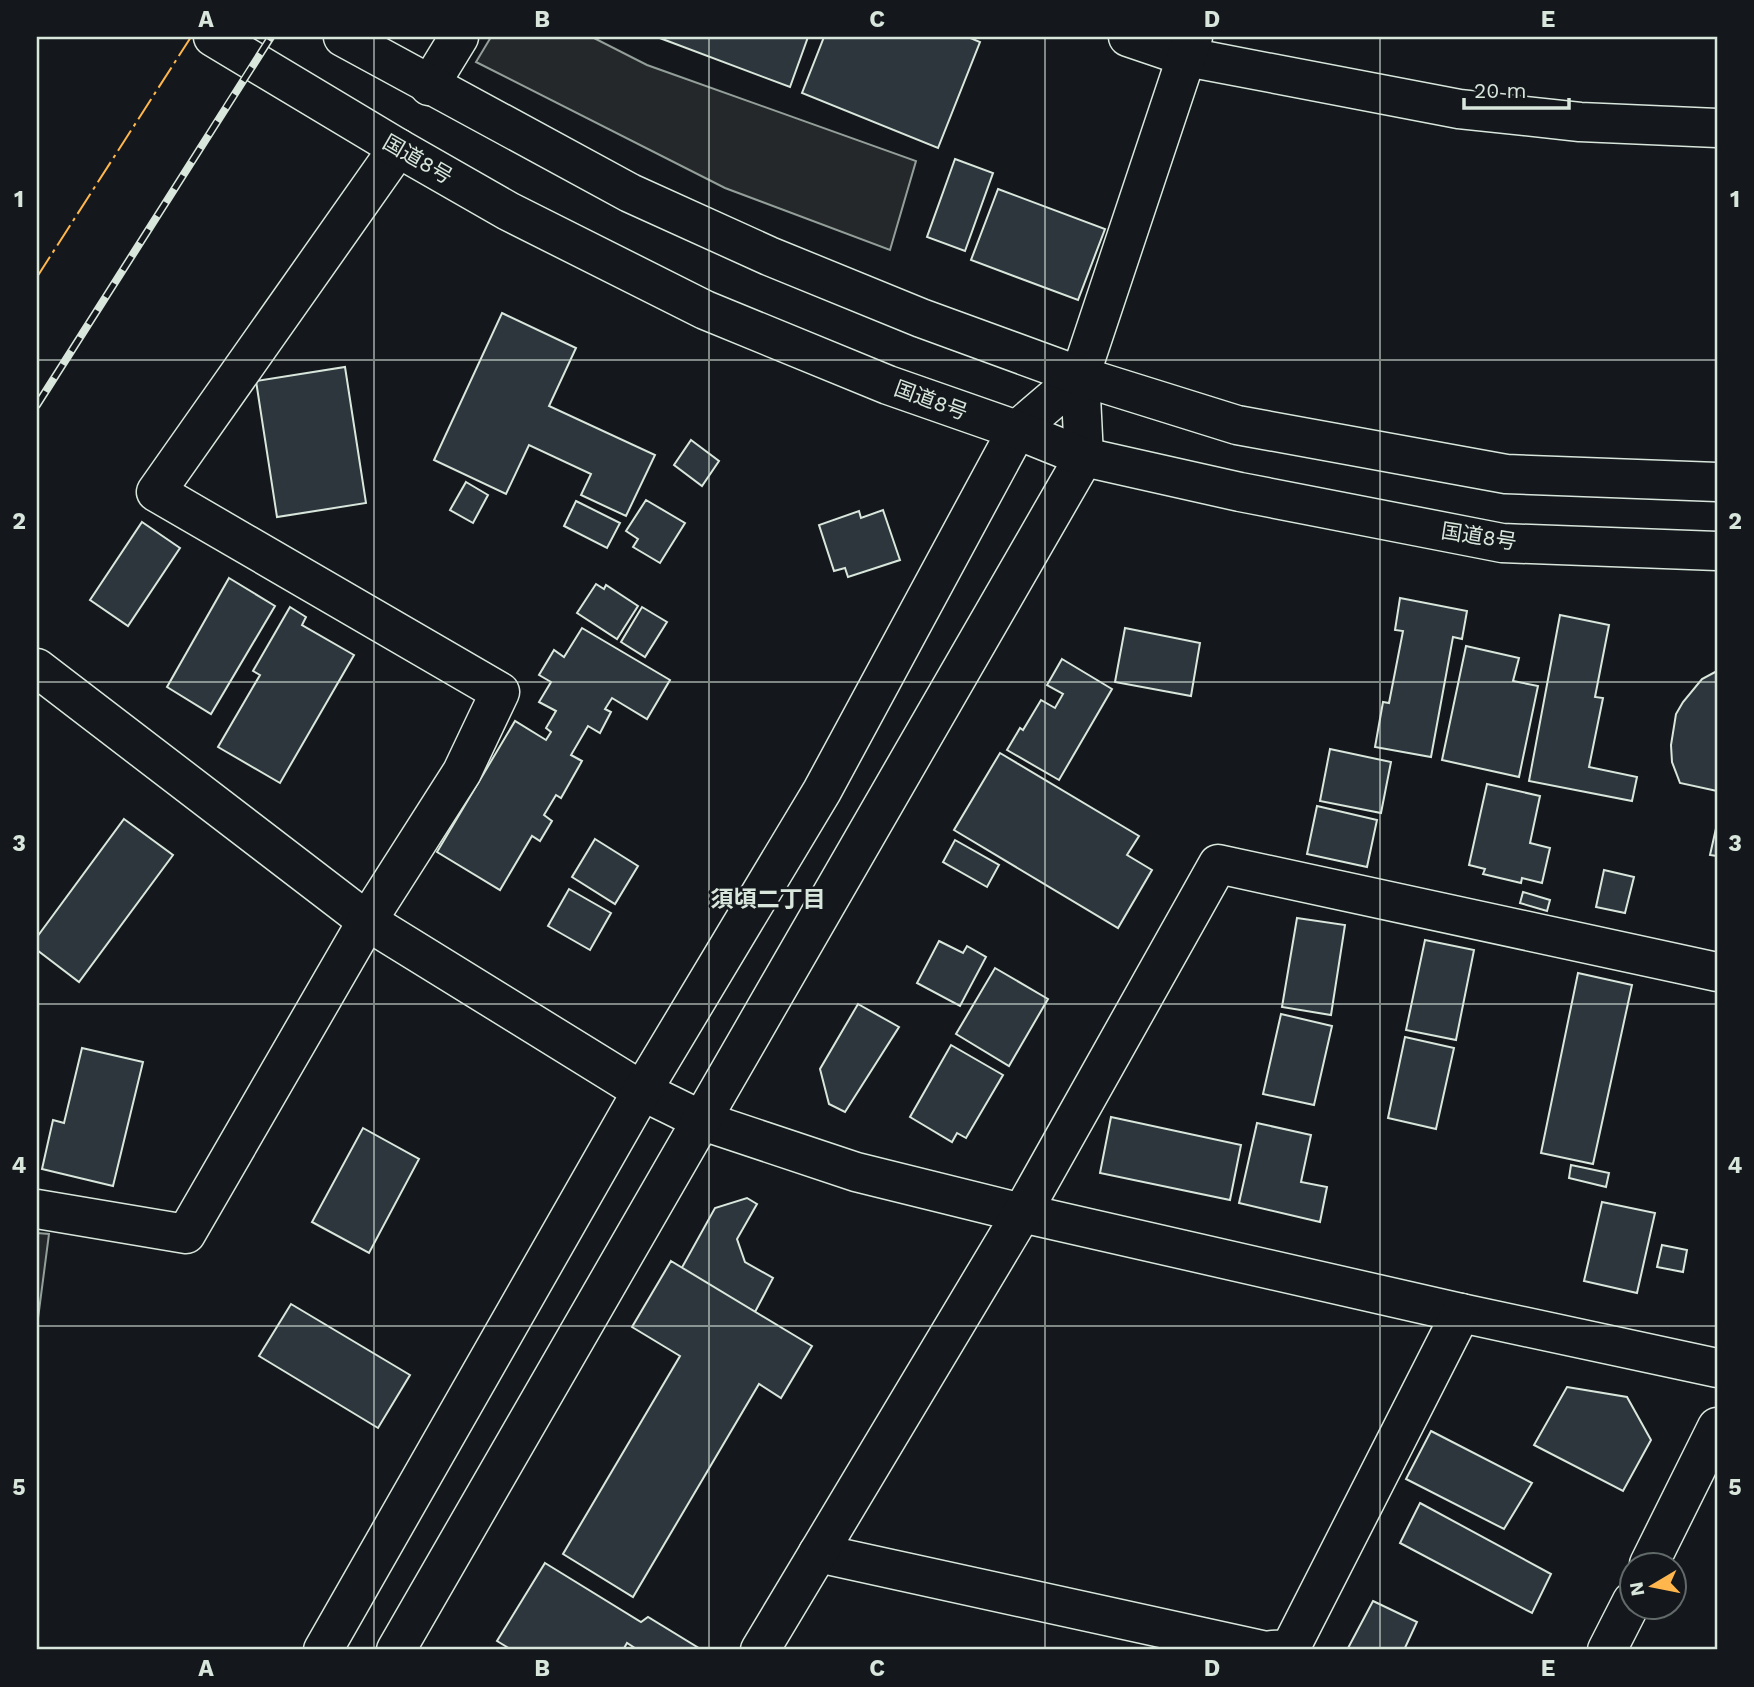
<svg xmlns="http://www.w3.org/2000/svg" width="1754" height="1687" viewBox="0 0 1754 1687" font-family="'Work Sans','Noto Sans JP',sans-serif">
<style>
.parking{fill:#24282b;stroke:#939e99;stroke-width:2}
.building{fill:#2c363c;stroke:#d8e6dc;stroke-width:2}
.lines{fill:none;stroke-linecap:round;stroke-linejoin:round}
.minor-casing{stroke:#d8e6dc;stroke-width:41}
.highway-casing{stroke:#d8e6dc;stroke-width:41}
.minor{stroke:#14181c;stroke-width:38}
.highway{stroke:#14181c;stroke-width:38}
.rail-casing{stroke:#d8e6dc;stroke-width:8}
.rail{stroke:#14181c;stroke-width:5;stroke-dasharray:16;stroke-linecap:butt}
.power{stroke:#ffb74d;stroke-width:2;stroke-dasharray:24 5 3.5 5;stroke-linecap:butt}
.grid{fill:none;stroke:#d8e6dc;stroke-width:2;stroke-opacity:0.55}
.labels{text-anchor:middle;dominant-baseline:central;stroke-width:5;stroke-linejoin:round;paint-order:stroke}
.street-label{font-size:21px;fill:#d8e6dc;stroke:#14181c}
.neighbourhood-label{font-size:23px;font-weight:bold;fill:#d8e6dc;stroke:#14181c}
.neatline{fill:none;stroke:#d8e6dc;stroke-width:2.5}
.grid-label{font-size:23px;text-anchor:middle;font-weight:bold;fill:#d8e6dc}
</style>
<rect width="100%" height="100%" fill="#14181c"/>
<g class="parking">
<polygon points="491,37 592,37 647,65 916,161 890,250 725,188 476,62"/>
<polygon points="37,1233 49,1234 37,1326"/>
</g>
<g class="building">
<polygon points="657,37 808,37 790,87"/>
<polygon points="824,37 968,37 980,42 938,148 802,93"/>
<polygon points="955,159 993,173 965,251 927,237"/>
<polygon points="998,189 1105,229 1078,300 971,260"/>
<polygon points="502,313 576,348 549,406 655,455 626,516 581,495 591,474 529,445 506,494 434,460"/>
<polygon points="345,367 366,503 277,517 256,381"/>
<polygon points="691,440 719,461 702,486 674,465"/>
<polygon points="466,482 488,495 473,523 450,510"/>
<polygon points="646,500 685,523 660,563 633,547 638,539 626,531"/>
<polygon points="576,501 620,523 607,548 564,526"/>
<polygon points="883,510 900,560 848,577 845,568 834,571 819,525 859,511 861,518"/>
<polygon points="142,522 180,548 128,626 90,600"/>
<polygon points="229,578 275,606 211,714 167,687"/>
<polygon points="596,584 604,589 606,585 638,606 617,639 577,613"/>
<polygon points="1400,598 1467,611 1462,639 1453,637 1431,757 1375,747 1383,702 1389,703 1403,631 1395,630"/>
<polygon points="290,607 306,617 302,625 354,655 280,783 218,747 260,675 253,671"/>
<polygon points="642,607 667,622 645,657 621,642"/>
<polygon points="1560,615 1609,625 1595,697 1603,698 1589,767 1637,777 1632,801 1529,781"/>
<polygon points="582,628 670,680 647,719 612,698 605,709 611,712 600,733 588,726 571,755 582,761 561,798 556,795 544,815 552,821 540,841 532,836 500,890 437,852 515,721 546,740 551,732 546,728 556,711 539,702 551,682 539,675 554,650 564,657"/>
<polygon points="1125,628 1200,643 1191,696 1115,682"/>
<polygon points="1466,646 1519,658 1513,681 1538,686 1519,777 1442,760"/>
<polygon points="1062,659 1112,689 1059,780 1007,750 1020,728 1023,730 1041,700 1055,708 1063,694 1047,685"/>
<polygon points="1717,671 1717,791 1680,783 1672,762 1671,745 1676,714 1683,702 1702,679"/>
<polygon points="1330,749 1391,762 1381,813 1320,801"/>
<polygon points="1000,753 1139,836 1127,855 1152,870 1118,928 954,830"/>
<polygon points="1487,784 1540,796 1530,843 1550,848 1542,883 1522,878 1521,883 1483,874 1485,869 1469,865"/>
<polygon points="1317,806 1377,820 1367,867 1307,854"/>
<polygon points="124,819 173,855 79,982 37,950 37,937"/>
<polygon points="1717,824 1717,856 1710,855"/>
<polygon points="595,839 638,866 615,904 572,877"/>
<polygon points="955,840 999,865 987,887 943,862"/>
<polygon points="1604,870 1634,877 1625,913 1596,907"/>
<polygon points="569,889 611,913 590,950 548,926"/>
<polygon points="1523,892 1550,900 1547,911 1520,903"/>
<polygon points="1297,918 1345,925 1331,1015 1282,1007"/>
<polygon points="1425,940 1474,950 1456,1040 1406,1030"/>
<polygon points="939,941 963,953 967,946 986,957 960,1006 917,983"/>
<polygon points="995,968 1048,999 1009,1066 956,1034"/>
<polygon points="1578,973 1632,985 1593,1164 1541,1153"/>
<polygon points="858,1004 899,1027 845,1112 829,1104 820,1069"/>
<polygon points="1281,1014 1332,1026 1314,1105 1263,1094"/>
<polygon points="1405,1037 1454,1048 1436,1129 1388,1118"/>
<polygon points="951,1045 1003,1075 966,1138 957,1133 952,1142 910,1117"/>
<polygon points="82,1048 143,1062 113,1186 42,1169 53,1120 64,1123"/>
<polygon points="1111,1117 1241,1145 1230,1200 1100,1173"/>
<polygon points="1257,1123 1311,1135 1301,1182 1327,1187 1320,1222 1239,1203"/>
<polygon points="363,1128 419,1159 369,1253 312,1222"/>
<polygon points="1571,1165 1609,1173 1606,1187 1569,1178"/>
<polygon points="747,1198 757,1204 737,1239 745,1262 773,1278 755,1312 680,1271 715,1208"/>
<polygon points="1602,1202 1655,1213 1637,1293 1584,1281"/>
<polygon points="1662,1245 1687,1250 1683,1272 1657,1267"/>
<polygon points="671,1261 812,1346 781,1398 759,1384 633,1597 563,1554 680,1356 632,1327"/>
<polygon points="291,1304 410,1375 378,1428 259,1356"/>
<polygon points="1567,1387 1627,1397 1651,1440 1623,1491 1534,1445"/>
<polygon points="1431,1431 1532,1483 1504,1529 1406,1479"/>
<polygon points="1420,1503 1551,1574 1532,1613 1400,1543"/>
<polygon points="545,1563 641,1622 648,1617 702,1650 638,1650 627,1643 623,1650 512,1650 497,1641"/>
<polygon points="1373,1601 1417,1622 1404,1650 1347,1650"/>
</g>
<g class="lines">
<defs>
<g id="minor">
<polyline points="1128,37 1187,57 1459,109 1580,122 1717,128"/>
<polyline points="429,86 459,37"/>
<polyline points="37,668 367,921 642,1091 703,1121 856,1172 1022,1213 1461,1313 1717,1368"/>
<polyline points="37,1209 186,1234 367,921 462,772 500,692 156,492 398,148"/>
<polyline points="818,1553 1262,1650"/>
<polyline points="1649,1564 1717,1427"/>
<polyline points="323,1650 642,1091 822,791 1017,430 1080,376"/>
<polyline points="396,1650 1084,457 1080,376 1193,37"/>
<polyline points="760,1650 1022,1213 1218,864 1717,972"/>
<polyline points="1272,1650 1290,1649 1461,1313"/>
<polyline points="1607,1650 1632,1601"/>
</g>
<g id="highway">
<polyline points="213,37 398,148 508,211 705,310 888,385 1017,430 1084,457 1240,492 1502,543 1717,551"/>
<polyline points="343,37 630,193 769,256 921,318 1080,376 1237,425 1506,474 1717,482"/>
</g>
</defs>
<use href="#minor" class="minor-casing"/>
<use href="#highway" class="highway-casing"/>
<use href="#minor" class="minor"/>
<use href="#highway" class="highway"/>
<defs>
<polyline id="rail" points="37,405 271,37"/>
</defs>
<use href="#rail" class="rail-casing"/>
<use href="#rail" class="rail"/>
<polyline class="power" points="37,277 191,37"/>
</g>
<path class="grid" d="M374,37V1650M709,37V1650M1045,37V1650M1380,37V1650M37,360H1717M37,682H1717M37,1004H1717M37,1326H1717"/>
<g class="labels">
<g class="street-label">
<text transform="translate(418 159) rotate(30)">国道8号</text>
<text transform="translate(931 400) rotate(20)">国道8号</text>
<text transform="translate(1479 536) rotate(9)">国道8号</text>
</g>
<g class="neighbourhood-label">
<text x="768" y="899">須頃二丁目</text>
</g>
</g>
<rect width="1754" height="1687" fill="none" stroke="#14181c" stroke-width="77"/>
<g transform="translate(1653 1586) rotate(260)"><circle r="33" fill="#14181c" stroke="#626a69" stroke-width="2"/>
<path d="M0-5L12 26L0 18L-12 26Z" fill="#ffb74d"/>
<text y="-10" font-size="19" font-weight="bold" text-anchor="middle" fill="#d8e6dc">N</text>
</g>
<path d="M1464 98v10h105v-10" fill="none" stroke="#d8e6dc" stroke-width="3.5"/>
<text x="1474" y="98" font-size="21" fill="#d8e6dc" stroke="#14181c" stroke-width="5" paint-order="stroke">20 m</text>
<rect x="38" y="38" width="1678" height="1610" class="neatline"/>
<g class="grid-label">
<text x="206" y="27">A</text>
<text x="542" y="27">B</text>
<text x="877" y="27">C</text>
<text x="1212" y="27">D</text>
<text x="1548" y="27">E</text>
<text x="19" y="207">1</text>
<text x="1735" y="207">1</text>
<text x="19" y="529">2</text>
<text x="1735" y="529">2</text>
<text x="19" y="851">3</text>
<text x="1735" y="851">3</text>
<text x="19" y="1173">4</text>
<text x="1735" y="1173">4</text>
<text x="19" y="1495">5</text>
<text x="1735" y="1495">5</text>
<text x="206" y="1676">A</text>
<text x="542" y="1676">B</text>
<text x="877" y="1676">C</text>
<text x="1212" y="1676">D</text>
<text x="1548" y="1676">E</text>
</g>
</svg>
